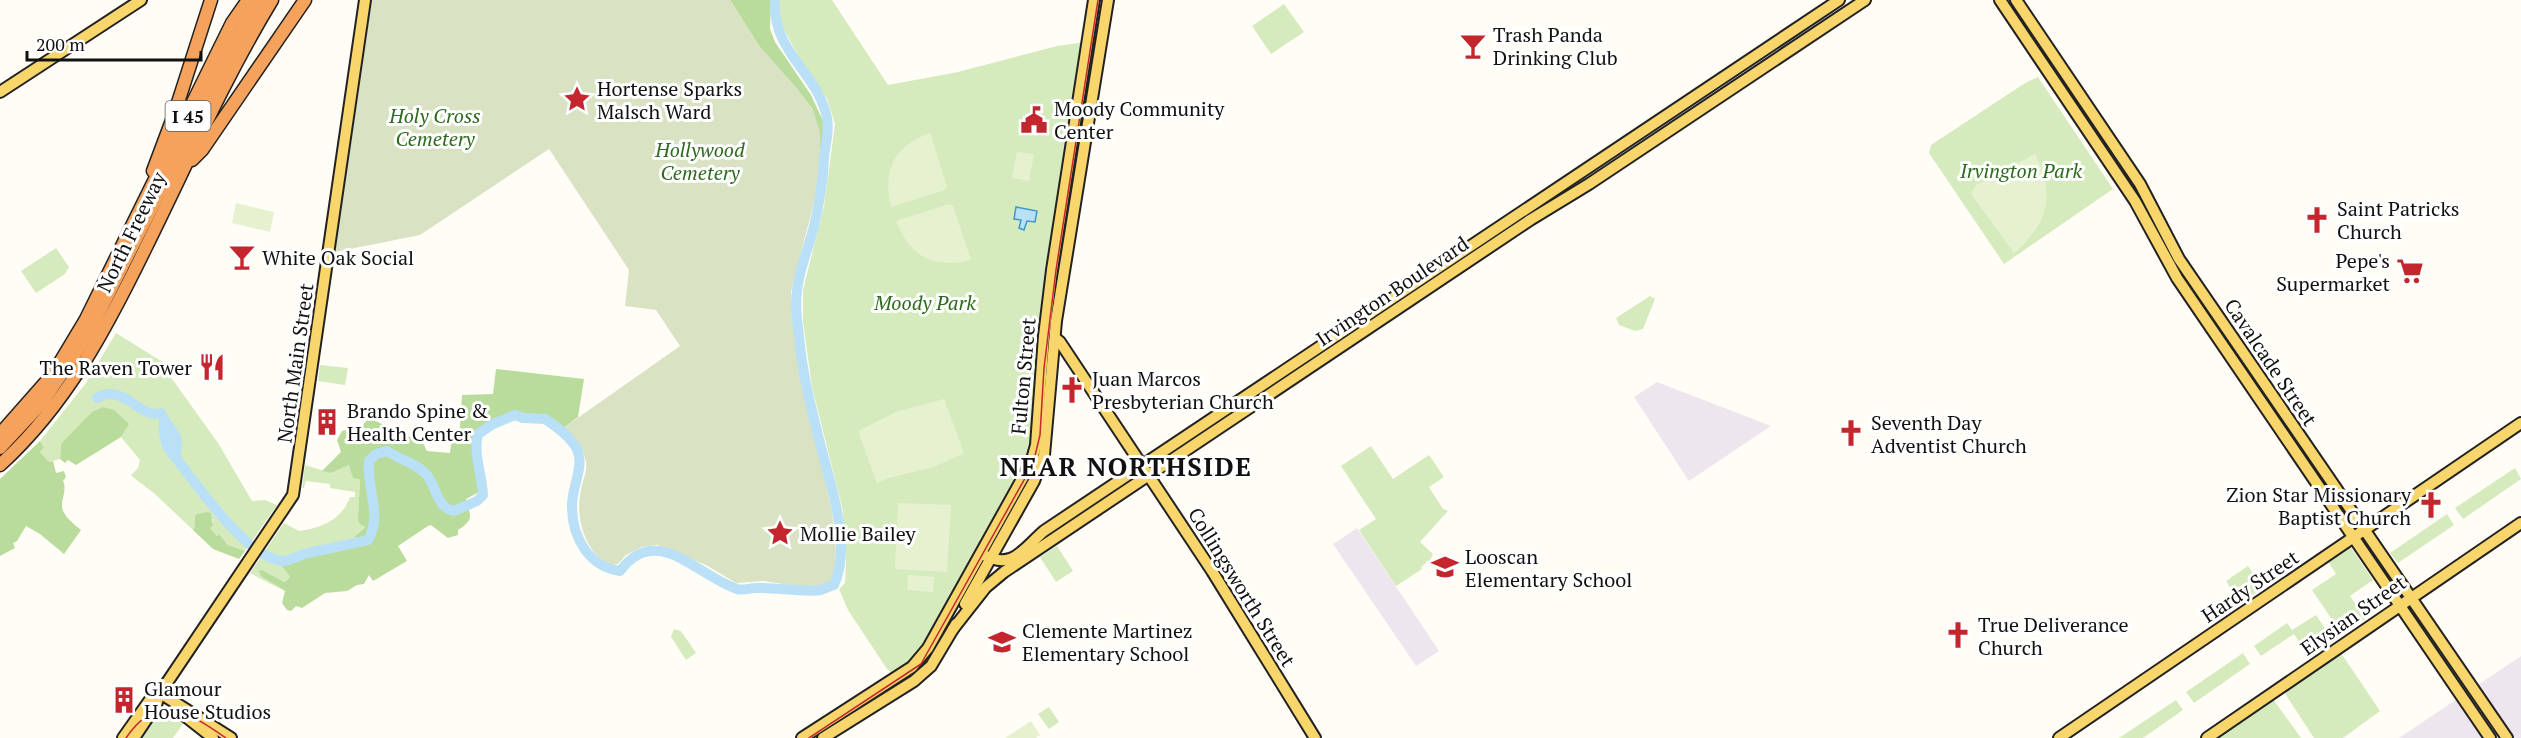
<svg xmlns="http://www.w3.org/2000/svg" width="2521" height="738" viewBox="0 0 2521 738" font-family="'PT Serif',serif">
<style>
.industrial{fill:#eee6ef}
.green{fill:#d5ebbd}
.forest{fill:#b9dc9c}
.cemetery{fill:#d9e3c4}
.pitch{fill:#e6f2cf}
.water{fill:#b9e0f7;stroke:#3f96cf;stroke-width:1.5}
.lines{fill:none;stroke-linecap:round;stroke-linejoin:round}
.river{stroke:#b9e0f7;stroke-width:10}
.major-casing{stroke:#222;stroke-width:14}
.highway-casing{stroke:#222;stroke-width:15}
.major{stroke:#f9d66b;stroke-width:10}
.highway{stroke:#f5a25d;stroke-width:12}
.tram{stroke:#c4262e;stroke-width:1.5}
.labels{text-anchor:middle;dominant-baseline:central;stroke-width:6;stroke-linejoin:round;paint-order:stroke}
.shield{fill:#fff;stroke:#585858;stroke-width:1.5}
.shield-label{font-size:18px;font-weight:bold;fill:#111}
.poi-label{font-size:20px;fill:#111;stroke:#fff;text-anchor:start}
.park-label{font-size:20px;font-style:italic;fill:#2f6b1f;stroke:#fff}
.street-label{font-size:20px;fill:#111;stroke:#fff}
.district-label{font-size:26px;font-weight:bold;letter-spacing:1.5px;fill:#111;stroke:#fff}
</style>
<rect width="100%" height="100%" fill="#fffdf5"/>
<g class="industrial">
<polygon points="1657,382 1771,426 1689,481 1634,397"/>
<polygon points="1357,528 1439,651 1416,666 1333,544"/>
<polygon points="2521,656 2521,738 2399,738"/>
</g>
<g class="green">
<path d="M780,0H832L888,85L958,72L1057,46L1086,42L1032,453L929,641C919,653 908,670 892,673L887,669L848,610L839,589L845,583L846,562L843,511L812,387L803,322V290L824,206L835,124L827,99L798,55L779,21Z"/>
<polygon points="1284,4 1304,32 1271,54 1252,26"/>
<polygon points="2038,77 2113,189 2004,264 1929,153 1931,145 2025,83"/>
<polygon points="56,248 69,267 65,274 36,293 21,271"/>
<polygon points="1650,296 1655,299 1643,329 1635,331 1619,325 1616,318"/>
<polygon points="116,333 174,369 170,376 218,443 252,501 265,500 277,505 245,551 228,545 219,534 217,536 210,528 213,526 213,519 195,526 193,530 155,494 134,478 131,475 138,468 140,460 121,437 121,435 61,444 60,459 49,462 40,452 44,446 40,441 86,383"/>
<polygon points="320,365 348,368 345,385 318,381"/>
<polygon points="1371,446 1393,479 1429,455 1444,477 1429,487 1443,509 1448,511 1420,542 1433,554 1430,560 1421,567 1422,569 1396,586 1359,530 1376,519 1341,466"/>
<path d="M305,465L331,473L349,465L360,479L358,518L365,526L355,536L353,545L329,552L314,548L282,566L290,577L283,582L262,570L258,573L282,590L250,573L284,523L299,531C321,528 342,520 350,497H355V492L330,488V484L306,481L304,488H302Z"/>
<polygon points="2515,468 2521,479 2463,519 2455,508"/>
<polygon points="2447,514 2454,525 2398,563 2390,553"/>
<polygon points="1057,546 1073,571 1056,582 1040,557"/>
<polygon points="2350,546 2373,580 2350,596 2365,619 2344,634 2341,633 2312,590 2336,574 2328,561"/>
<polygon points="2248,566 2263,588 2240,603 2226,581"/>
<polygon points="2316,615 2333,641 2310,658 2294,634 2261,656 2254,646 2287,623 2292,630"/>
<polygon points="674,629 681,631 696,653 686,660 671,637"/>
<polygon points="2243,653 2250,664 2194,703 2186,692"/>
<polygon points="2341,653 2380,711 2343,738 2314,738 2284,692"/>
<polygon points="2273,699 2301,738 2217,738"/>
<polygon points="2176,700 2183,710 2143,738 2119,738"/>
<polygon points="1049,707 1059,722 1049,729 1038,714"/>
<polygon points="169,718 185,721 173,738 140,738 151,723"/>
</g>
<g class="forest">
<polygon points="730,0 771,0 770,29 775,42 811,95 824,123 825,134 820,179 821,155 813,110 797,89 759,46"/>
<path d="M496,369L584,379L578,417L562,429L545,414L539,418L520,416L516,412L504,420L488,421L489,424L473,442L481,491L466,499C471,518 474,519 458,530V535L448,538L431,525L428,526L398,546L407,561L373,581L369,575L364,584L357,585L347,591L325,593L302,608L296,606L291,611L287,610L282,603L285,591L261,576L258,571L262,570L284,582L290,577L282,566L283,562L297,559L304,552L314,548L329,552L353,545L355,536L365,527L359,523L358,518L360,479L353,478L349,465L331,473L322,471L341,452L337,440L342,431L362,426L369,418L423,443L427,451L450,453L451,444L459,441L462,395L493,394Z"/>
<polygon points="103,407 114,410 129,424 121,437 76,465 68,460 65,463 60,459 61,444 92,412"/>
<path d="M40,441L44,447L40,452L49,462L53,461L56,473L64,471L66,477L63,481C68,492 59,501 63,511C66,518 75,525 81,530L64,554L40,534L26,526L17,541L13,543L15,548L0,556V479Z"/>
<polygon points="206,512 211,513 213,526 210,528 217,536 219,534 228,545 245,551 239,559 213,549 193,530 195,526 195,515"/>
</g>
<path class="cemetery" d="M372,0H730L759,46L797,89L813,110L820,132V179L791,292L798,361L832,511L836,550L835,568L831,583L807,588L764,581L736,583L706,565L657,545L642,547L626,555L618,564L608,566C584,548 575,518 581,490C583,478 589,470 585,458C582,444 572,437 562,429L680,346L656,310L625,306L629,270L549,149L420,235L335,252Z"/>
<g class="pitch">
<path d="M930,133L947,186L945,190L891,207C882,170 894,146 930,133Z"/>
<polygon points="1017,152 1034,154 1029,181 1012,178"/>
<path d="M2035,154C2056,194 2048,224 2014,253L1971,194L1976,185Z"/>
<polygon points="236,203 274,212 270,232 232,223"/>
<path d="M949,204L953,206L971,260C933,269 910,257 896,221Z"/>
<polygon points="944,399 964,453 934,467 888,478 877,483 858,431 896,412"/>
<polygon points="898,503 951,505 947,572 895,569"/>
<polygon points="908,575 934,577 933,592 907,590"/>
<polygon points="1031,721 1040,735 1036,738 1005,738"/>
</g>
<polygon class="water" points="1016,207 1037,211 1035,222 1027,221 1024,230 1019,228 1021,220 1014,219"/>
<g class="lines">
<g class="river">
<path d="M97,398C124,382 140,420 161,413C168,432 182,430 175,457C196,483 247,559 283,561C289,561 298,556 304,554C325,549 347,545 368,540C383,514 366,489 369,461L376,454L387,451C400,460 417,463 427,475C437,488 436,507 454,511L477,501L483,495C482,474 473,454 478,434L493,424L515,415L523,418L545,419C557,427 577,441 579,456C582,472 571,490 572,507C572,537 589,567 620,571C656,522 696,575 737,589C743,591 749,588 755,588C774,587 804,593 821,590C825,589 829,586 834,585C852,546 831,486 821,447C812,411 802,374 799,336C797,322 795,305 797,291C799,269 808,250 813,230C819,206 823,183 824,158C825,144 830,132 827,118C817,71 772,53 775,0"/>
<path d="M164,420C163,433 165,448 175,457"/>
</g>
<defs>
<g id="major">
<polyline points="2000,0 2135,201 2177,278 2490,738"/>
<polyline points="2016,0 2140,184 2179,259 2507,738"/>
<polyline points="0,92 141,0"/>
<polyline points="1055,338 1060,342 1212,571 1315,738"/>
<path d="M982,554C1012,571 1022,550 1044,531L1839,0"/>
<polyline points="965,604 1034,481 1044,455 1056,321 1108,0"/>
<polyline points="953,629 986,587 1004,572 1530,220 1589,184 1865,0"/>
<polyline points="160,693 231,738"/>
<polyline points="180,712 213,738"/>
<polyline points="123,738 152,697 160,693"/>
<polyline points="134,738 156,705 160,693 293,495 365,0"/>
<polyline points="802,738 912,667 928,648 1031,463 1036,445 1044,336 1052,270 1094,0"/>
<polyline points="823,738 914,681 931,666 956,624"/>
<polyline points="2059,738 2521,423"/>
<polyline points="2207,738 2521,523"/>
</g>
<g id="highway">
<polyline points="192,160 202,150 305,0"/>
<polyline points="153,171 174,115 211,0"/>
<polyline points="0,434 53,374 86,319 232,23 248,0"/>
<polyline points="0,448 42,403 88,335 238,36 259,0"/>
<path d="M0,465C67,404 107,327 146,247C187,164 224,79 272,0"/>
</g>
</defs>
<use href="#major" class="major-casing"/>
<use href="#highway" class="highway-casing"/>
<use href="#major" class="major"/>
<use href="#highway" class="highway"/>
<g class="tram">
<path d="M126,738C157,691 190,713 226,738"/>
<polyline points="809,738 921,664 1033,464 1040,435 1044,368 1056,270 1098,0"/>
</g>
</g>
<defs>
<symbol id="bar-bare" viewBox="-9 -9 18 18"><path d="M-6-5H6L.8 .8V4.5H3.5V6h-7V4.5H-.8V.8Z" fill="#c4262e" stroke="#fff" stroke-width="2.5" paint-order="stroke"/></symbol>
<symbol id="sight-bare" viewBox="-9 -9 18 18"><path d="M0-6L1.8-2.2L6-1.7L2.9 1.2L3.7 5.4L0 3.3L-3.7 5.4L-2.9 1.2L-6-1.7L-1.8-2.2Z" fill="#c4262e" stroke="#fff" stroke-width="2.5" paint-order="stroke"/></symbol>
<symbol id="civic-bare" viewBox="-9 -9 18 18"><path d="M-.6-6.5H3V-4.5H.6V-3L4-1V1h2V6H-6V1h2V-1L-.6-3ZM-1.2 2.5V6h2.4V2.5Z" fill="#c4262e" stroke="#fff" stroke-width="2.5" paint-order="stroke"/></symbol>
<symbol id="church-bare" viewBox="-9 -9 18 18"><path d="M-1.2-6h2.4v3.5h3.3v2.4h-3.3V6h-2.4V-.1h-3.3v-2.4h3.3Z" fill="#c4262e" stroke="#fff" stroke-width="2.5" paint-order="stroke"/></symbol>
<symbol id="supermarket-bare" viewBox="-9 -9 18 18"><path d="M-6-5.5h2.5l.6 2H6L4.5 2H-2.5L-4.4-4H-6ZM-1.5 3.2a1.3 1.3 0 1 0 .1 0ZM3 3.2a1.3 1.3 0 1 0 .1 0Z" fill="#c4262e" stroke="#fff" stroke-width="2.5" paint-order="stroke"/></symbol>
<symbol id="restaurant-bare" viewBox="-9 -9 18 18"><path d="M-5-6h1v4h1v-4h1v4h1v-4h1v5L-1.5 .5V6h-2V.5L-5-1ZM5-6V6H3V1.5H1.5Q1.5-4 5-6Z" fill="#c4262e" stroke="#fff" stroke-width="2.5" paint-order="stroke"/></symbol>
<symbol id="building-bare" viewBox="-9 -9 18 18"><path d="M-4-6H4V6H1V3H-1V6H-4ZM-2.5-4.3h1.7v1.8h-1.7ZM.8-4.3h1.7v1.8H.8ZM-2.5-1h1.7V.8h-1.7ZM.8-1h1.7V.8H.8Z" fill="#c4262e" stroke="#fff" stroke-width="2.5" paint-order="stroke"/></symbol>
<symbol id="school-bare" viewBox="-9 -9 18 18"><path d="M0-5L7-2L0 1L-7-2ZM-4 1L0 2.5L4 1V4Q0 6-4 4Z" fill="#c4262e" stroke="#fff" stroke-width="2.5" paint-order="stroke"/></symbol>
</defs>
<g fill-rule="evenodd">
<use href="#bar-bare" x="1454" y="27" width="38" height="38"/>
<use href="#sight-bare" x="558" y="80" width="38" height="38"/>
<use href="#civic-bare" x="1015" y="101" width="38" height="38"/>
<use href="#church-bare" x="2298" y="201" width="38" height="38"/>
<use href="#bar-bare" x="223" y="238" width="38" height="38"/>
<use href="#supermarket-bare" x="2391" y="252" width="38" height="38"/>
<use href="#restaurant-bare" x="193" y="348" width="38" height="38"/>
<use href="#church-bare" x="1053" y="371" width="38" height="38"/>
<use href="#building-bare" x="308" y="403" width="38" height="38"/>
<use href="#church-bare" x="1832" y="414" width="38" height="38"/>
<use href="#church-bare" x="2412" y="486" width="38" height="38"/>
<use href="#sight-bare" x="761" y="514" width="38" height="38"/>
<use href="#school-bare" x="1426" y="548" width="38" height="38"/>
<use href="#church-bare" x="1939" y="616" width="38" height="38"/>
<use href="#school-bare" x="983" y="623" width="38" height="38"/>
<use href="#building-bare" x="105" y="681" width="38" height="38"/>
</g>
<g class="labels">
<rect class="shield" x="165.5" y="101" width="45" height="30" rx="4.5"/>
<g class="shield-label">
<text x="188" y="116">I 45</text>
</g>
<g class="poi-label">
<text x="1493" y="34">Trash Panda<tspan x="1493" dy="23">Drinking Club</tspan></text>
<text x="597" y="88">Hortense Sparks<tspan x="597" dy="23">Malsch Ward</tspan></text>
<text x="1054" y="108">Moody Community<tspan x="1054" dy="23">Center</tspan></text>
<text x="2337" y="208">Saint Patricks<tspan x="2337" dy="23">Church</tspan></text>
<text x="262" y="257">White Oak Social</text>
<text x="2390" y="260" text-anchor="end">Pepe's<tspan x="2390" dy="23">Supermarket</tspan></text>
<text x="192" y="367" text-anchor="end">The Raven Tower</text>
<text x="1092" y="378">Juan Marcos<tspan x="1092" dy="23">Presbyterian Church</tspan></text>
<text x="347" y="410">Brando Spine &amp;<tspan x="347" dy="23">Health Center</tspan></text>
<text x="1871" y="422">Seventh Day<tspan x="1871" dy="23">Adventist Church</tspan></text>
<text x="2411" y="494" text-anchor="end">Zion Star Missionary<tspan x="2411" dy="23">Baptist Church</tspan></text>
<text x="800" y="533">Mollie Bailey</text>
<text x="1465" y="556">Looscan<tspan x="1465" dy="23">Elementary School</tspan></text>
<text x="1978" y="624">True Deliverance<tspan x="1978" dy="23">Church</tspan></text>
<text x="1022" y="630">Clemente Martinez<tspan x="1022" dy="23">Elementary School</tspan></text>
<text x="144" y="688">Glamour<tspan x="144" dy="23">House Studios</tspan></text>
</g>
<g class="park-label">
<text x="435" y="115">Holy Cross<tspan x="435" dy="23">Cemetery</tspan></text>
<text x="700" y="149">Hollywood<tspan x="700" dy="23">Cemetery</tspan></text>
<text x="2021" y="170">Irvington Park</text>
<text x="925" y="302">Moody Park</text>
</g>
<g class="street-label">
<text transform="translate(131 232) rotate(-64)">North Freeway</text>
<text transform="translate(1392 291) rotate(-34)">Irvington Boulevard</text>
<text transform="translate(2271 362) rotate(56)">Cavalcade Street</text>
<text transform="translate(295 363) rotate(-82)">North Main Street</text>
<text transform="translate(1023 376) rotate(-85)">Fulton Street</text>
<text transform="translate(2250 586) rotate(-34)">Hardy Street</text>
<text transform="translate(1242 587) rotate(58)">Collingsworth Street</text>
<text transform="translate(2353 615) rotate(-35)">Elysian Street</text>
</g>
<g class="district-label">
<text x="1126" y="466">NEAR NORTHSIDE</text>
</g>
</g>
<path d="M27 51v9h174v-9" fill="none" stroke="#111111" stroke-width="3"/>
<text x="36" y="51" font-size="18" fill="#111111" stroke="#ffffff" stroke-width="4.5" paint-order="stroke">200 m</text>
</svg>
